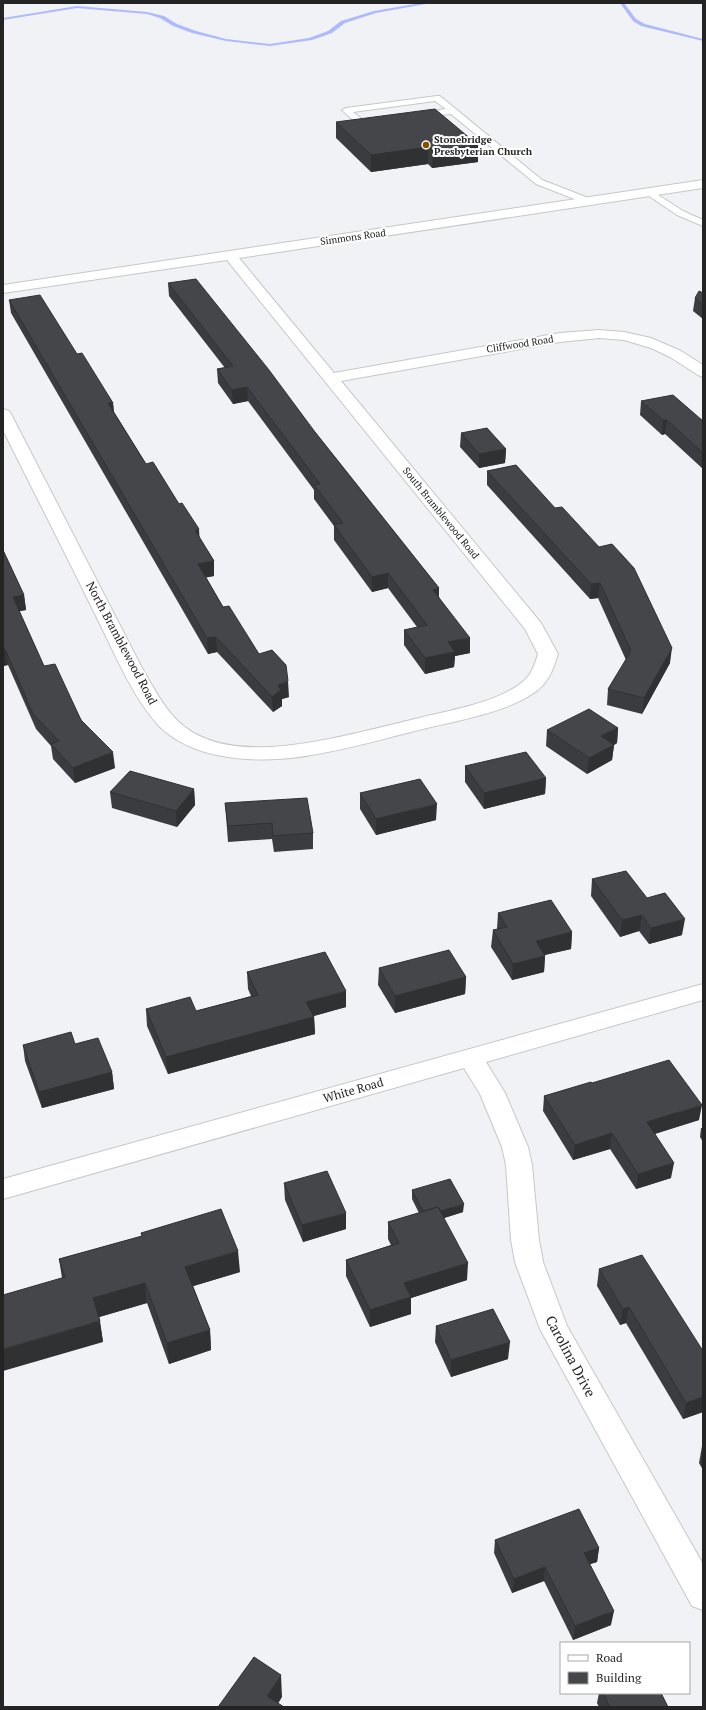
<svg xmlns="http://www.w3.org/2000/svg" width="706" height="1710" viewBox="0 0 706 1710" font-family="'PT Serif',serif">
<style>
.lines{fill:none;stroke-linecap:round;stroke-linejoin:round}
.stream{fill:#aebafc;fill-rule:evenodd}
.lane-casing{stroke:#c6c7cb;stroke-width:2}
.street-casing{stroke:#c6c7cb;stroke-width:2}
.lane{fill:#fff;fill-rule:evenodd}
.street{fill:#fff;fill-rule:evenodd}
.wall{fill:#3b3c3f}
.shaded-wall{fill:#303133}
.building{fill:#454649;stroke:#303133}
.poi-dot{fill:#864f00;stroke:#fff;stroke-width:1.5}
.labels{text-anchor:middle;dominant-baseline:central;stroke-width:4;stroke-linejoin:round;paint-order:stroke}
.far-poi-label{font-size:10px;font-weight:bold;fill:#242425;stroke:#fff;text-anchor:start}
.far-street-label{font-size:10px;fill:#242425;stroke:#fff}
.street-label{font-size:12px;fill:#242425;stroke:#fff}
.near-street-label{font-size:14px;fill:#242425;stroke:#fff}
</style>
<rect width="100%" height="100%" fill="#f1f2f5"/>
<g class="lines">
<g class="stream">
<polygon points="421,3 431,3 376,13 345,23 332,33 312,40 270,46 226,41 192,33 173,26 160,18 147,14 77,8 3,20 3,18 77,6 147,12 164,16 177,24 196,31 226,39 270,44 309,38 328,31 341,21 374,11"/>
<polygon points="620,3 624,3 636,19 645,24 703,39 703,41 641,26 633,21"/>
</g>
<defs>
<g id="lane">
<path d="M437,96H440L542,180L591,199L592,201L588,204L585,203L536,184L451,114L417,117V113L446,109L435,101L353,112L363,120L375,119L379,121C375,125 364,126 358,125L342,110L346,108Z"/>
<polygon points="649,189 683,211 703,220 703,226 677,215 646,194 645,192 646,190"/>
</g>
<g id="street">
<path d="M703,180V188L239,258L334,373L560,333L599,330L624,332L651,338L681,351L703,365V377L698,375L670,357L651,348L624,340L599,338L560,342L341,381L541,623L558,654C554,666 551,676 543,685C520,710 459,720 427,728C360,744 286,770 217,755C196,751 174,741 159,726C133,698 114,652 97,618C66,555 34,492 3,430V409L9,411L11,414L142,668C158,695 171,724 202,737C224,747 248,748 271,747C318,744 365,731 411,720C445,711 491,705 520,684C531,676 534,667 538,654L525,629L227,260L3,293V285Z"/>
<polygon points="703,984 703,1000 486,1062 505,1093 528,1147 532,1165 539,1240 543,1262 567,1326 703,1564 703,1610 692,1606 540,1329 515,1262 511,1240 506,1165 502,1147 480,1094 464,1068 3,1199 3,1179"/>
</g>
</defs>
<use href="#lane" class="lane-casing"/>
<use href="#street" class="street-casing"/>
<use href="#lane" class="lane"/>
<use href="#street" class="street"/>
</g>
<g class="wall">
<polygon points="336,122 478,145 478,162 432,168 428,164 371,172 336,138"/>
<polygon points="168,283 315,432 439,588 439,597 470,653 455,656 454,667 425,674 404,645 404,630 417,627 388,588 372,592 334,540 334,526 314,499 314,490 248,401 233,404 218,383 217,369 225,368 169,296"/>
<polygon points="703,293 703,319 693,311 695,298"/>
<polygon points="9,300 77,354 113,403 114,412 146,464 199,537 214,561 214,576 206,577 223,607 259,654 289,697 282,699 282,706 273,712 217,652 208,654 11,313"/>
<polygon points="641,401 703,421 703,469 665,434 662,435 640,415"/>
<polygon points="461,433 506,449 505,463 479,468 460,447"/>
<polygon points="516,465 670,663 642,714 607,705 608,689 626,660 598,598 590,599 487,485 487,471"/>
<polygon points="3,550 24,595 26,610 19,611 44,666 115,768 75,783 53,759 51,746 36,729 8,665 3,666"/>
<polygon points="618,728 617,743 614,745 612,760 587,774 546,746 547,730"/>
<polygon points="465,766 546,778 545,794 484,809 465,782"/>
<polygon points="194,789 195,805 177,827 112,808 110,792"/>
<polygon points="360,793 436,820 376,835 360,809"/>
<polygon points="225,803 313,833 313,849 274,852 272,839 228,842"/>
<polygon points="592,879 647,898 682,935 649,944 639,931 620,937 591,896"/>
<polygon points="498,913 572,932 571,949 545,955 544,972 512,980 491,947 493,930 497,929"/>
<polygon points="379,968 466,977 465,994 395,1013 378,985"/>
<polygon points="247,972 346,1007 314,1016 314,1017 315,1034 168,1074 147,1026 146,1009 196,1011 251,996 248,989"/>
<polygon points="75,1044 112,1072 114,1089 42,1108 25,1061 23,1045"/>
<polygon points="592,1083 699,1120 655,1134 671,1178 636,1189 610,1149 573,1160 543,1111 544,1096"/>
<polygon points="701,1128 703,1128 703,1142 700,1137"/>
<polygon points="284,1183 346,1229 303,1242 285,1200"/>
<polygon points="412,1190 463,1212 444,1218 467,1280 411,1298 411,1314 370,1327 346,1276 346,1260 391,1245 388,1239 388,1222 419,1213 412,1199"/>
<polygon points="141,1233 240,1272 193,1286 210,1330 211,1350 169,1364 147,1303 99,1317 103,1342 62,1278 59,1259 142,1236"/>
<polygon points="599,1269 703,1351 703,1412 683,1419 626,1323 620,1325 597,1286"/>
<polygon points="436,1326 508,1359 451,1377 435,1342"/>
<polygon points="702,1446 703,1446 703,1470 699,1463"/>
<polygon points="495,1540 599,1548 597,1562 589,1564 611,1625 573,1640 544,1581 512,1593 494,1553"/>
<polygon points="599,1693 661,1693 668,1707 599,1707 597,1703"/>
</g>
<g class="shaded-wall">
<polygon points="478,145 478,162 432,168 433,151"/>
<polygon points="428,147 428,164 371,172 371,155"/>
<polygon points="247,387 248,401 233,404 232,390"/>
<polygon points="108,403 113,403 114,416"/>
<polygon points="663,420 667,420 665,434 662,435"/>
<polygon points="506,449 505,463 479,468 479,454"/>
<polygon points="199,529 200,544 195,530"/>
<polygon points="214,561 214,576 199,579 198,564"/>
<polygon points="388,573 388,588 372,592 372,577"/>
<polygon points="600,583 598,598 590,599 591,584"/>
<polygon points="439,588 438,604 433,590"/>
<polygon points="24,595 26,610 15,612 13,597"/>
<polygon points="216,637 217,652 208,654 207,638"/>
<polygon points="470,638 470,653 455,656 454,667 425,674 425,658 448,642"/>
<polygon points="672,648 670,663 642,714 644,698"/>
<polygon points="5,649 8,665 3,666 3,650"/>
<polygon points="288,681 289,697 282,699 282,706 273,712 272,697 278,685"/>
<polygon points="618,728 617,743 614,745 612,760 587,774 589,758 601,736"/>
<polygon points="113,752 115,768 75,783 73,768"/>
<polygon points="546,778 545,794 484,809 484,793"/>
<polygon points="194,789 195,805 177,827 176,811"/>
<polygon points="437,804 436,820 376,835 376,819"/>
<polygon points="642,915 639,931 620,937 622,920"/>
<polygon points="685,919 682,935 649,944 651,928"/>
<polygon points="572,932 571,949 535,957 536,941"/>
<polygon points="545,956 544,972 512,980 513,964"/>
<polygon points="466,977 465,994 395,1013 395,996"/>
<polygon points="346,991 346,1007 306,1018 306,1002"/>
<polygon points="314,1017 315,1034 168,1074 166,1057"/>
<polygon points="112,1072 114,1089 42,1108 39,1092"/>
<polygon points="702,1105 699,1120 644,1137 647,1122"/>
<polygon points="612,1133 610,1149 573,1160 575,1145"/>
<polygon points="674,1163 671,1178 636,1189 638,1174"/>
<polygon points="464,1204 463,1212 425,1224 426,1216"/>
<polygon points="346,1213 346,1229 303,1242 302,1225"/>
<polygon points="238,1251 240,1272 187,1288 185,1267"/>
<polygon points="468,1263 467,1280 411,1298 411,1314 370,1327 370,1310 404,1283"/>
<polygon points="145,1283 147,1303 96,1318 93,1298"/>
<polygon points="629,1307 626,1323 620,1325 623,1309"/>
<polygon points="100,1321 103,1342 3,1371 3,1349"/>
<polygon points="210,1330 211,1350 169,1364 167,1343"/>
<polygon points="510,1342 508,1359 451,1377 451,1360"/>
<polygon points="703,1397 703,1412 683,1419 686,1403"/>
<polygon points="599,1548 597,1562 582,1567 584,1553"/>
<polygon points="545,1567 544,1581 512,1593 514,1579"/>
<polygon points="614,1611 611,1625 573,1640 575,1626"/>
<polygon points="281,1675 282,1697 276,1707 267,1696"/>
</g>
<g class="building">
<polygon points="435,109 478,145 433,151 428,147 371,155 336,122"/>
<polygon points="196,279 269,370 315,432 439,588 433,590 470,638 448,642 455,652 425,658 404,630 427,625 388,573 372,577 334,525 343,523 314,485 320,484 247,387 232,390 217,369 233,366 168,283"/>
<polygon points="699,291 703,293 703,305 695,298"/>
<polygon points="40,295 77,354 82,353 113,403 108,403 146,464 153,462 179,504 182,503 199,529 195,530 214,561 198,564 223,607 229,606 259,654 272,650 286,665 288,681 278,685 281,690 272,697 216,637 207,638 9,300"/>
<polygon points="673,395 703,421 703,453 667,420 663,420 641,401"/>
<polygon points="487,428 506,449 479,454 461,433"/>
<polygon points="516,465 555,508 562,507 599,547 612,544 634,568 672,648 644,698 608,689 631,651 600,583 591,584 487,471"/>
<polygon points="3,550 24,595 13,597 44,666 55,664 81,720 113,752 73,768 51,744 59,741 33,714 5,649 3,650"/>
<polygon points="589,709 618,728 601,736 614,745 589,758 547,730"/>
<polygon points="526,752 546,778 484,793 465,766"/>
<polygon points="130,771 194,789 176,811 110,792"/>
<polygon points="420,779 437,804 376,819 360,793"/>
<polygon points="307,798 313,833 273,836 272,823 228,826 225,803"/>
<polygon points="626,871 647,898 665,893 685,919 651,928 642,915 622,920 592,879"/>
<polygon points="551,900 572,932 536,941 545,956 513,964 493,930 507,927 498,913"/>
<polygon points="449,950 466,977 395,996 379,968"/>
<polygon points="325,952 346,991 306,1002 314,1017 166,1057 146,1009 190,997 196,1011 258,995 247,972"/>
<polygon points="71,1032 75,1044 98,1038 112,1072 39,1092 23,1045"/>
<polygon points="669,1060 702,1105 647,1122 674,1163 638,1174 612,1133 575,1145 544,1096 591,1082 592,1083"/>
<polygon points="327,1171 346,1213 302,1225 284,1183"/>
<polygon points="450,1179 464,1204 441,1211 438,1207 423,1211 412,1190"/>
<polygon points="438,1207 468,1263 404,1283 411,1297 370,1310 346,1260 399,1243 388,1222"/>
<polygon points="221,1209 238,1251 185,1267 210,1330 167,1343 145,1283 93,1298 100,1321 3,1349 3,1295 65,1277 59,1259 142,1236 141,1233"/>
<polygon points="642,1255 703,1351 703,1397 686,1403 629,1307 623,1309 599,1269"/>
<polygon points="493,1309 510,1342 451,1360 436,1326"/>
<polygon points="579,1509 599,1548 584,1553 614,1611 575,1626 545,1567 514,1579 495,1540"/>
<polygon points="254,1657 281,1675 267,1696 284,1707 218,1707"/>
<polygon points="603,1693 661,1693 668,1707 610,1707"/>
</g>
<circle class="poi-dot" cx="426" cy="145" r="4"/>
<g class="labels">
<g class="far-poi-label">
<text x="434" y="139">Stonebridge<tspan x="434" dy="12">Presbyterian Church</tspan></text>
</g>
<g class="far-street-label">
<text transform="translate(353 237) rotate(-8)">Simmons Road</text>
<text transform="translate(520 344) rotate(-9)">Cliffwood Road</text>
<text transform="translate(441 513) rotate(51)">South Bramblewood Road</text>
</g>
<g class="street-label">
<text transform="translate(122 643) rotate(62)">North Bramblewood Road</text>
<text transform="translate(353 1090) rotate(-16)">White Road</text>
</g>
<g class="near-street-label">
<text transform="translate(571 1356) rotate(62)">Carolina Drive</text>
</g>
</g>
<rect width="706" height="1710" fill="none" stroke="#242425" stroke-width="8"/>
<rect x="560" y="1642" width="130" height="52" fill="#ffffff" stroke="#a7a7a8"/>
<rect x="568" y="1655" width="20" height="6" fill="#ffffff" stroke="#a7a7a8"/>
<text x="596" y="1662" font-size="12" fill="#242425">Road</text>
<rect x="568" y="1672" width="20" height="12" fill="#454649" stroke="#a7a7a8"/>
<text x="596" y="1682" font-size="12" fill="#242425">Building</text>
</svg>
